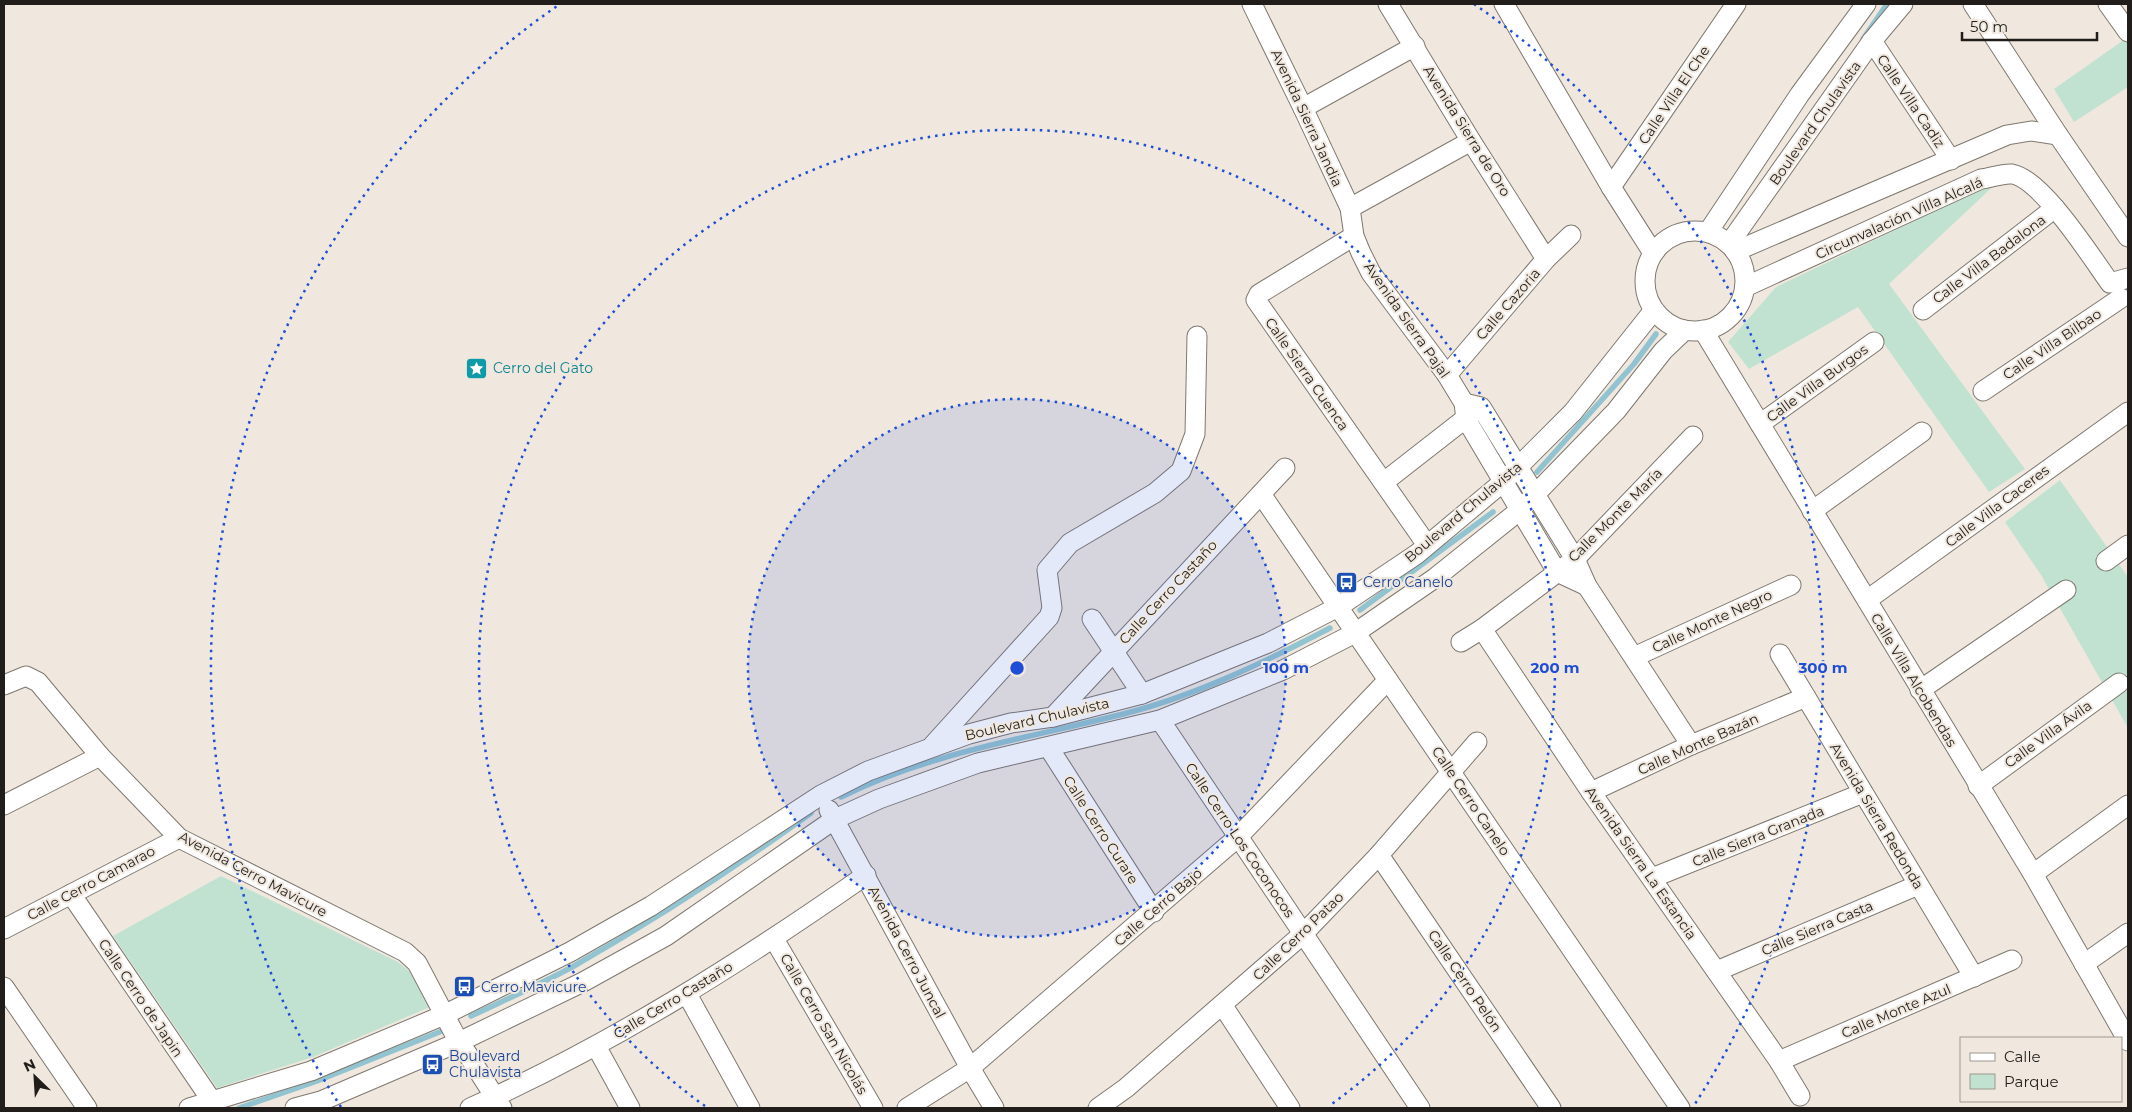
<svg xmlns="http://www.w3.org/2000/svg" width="2132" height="1112" viewBox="0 0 2132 1112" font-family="Montserrat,sans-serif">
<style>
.green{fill:#c1e2d1}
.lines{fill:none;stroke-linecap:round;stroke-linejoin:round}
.stream{stroke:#92c3d0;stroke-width:5.5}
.minor-casing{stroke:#7f786f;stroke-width:21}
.minor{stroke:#fff;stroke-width:19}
.ring{fill:none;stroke:#1d4ed8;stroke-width:2.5;stroke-dasharray:2.5 5}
.labels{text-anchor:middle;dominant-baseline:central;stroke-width:4;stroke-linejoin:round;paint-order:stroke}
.street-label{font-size:14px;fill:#201d1a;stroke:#f0e8de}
.culture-label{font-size:14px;fill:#0d838f;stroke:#f0e8de;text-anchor:start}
.transit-label{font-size:14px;fill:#164399;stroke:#f0e8de;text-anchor:start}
.centre{fill:#1d4ed8;stroke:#f0e8de;stroke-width:2.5}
.ring-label{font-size:15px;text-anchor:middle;font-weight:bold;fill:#1d4ed8;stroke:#f0e8de;stroke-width:4;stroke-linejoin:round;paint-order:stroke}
</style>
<rect width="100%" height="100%" fill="#f0e8de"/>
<g class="green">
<polygon points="2128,37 2128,87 2074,122 2054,89"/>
<polygon points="2000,180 1889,284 2025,469 1989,492 1858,307 1749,369 1728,342 1776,287"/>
<polygon points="2060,480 2128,577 2128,728 2041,575 2005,522"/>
<polygon points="221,876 398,962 409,971 430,1007 313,1057 217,1088 113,936"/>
</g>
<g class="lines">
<g class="stream">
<polyline points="1863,39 1887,4"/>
<polyline points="1537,472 1634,364 1656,334"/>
<polyline points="1360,610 1493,512"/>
<path d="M841,797C931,752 1030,738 1127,713C1197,695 1267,661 1330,628"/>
<path d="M471,1016C505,1000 541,984 574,966C656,919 735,868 811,813"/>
<polyline points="239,1108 317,1081 442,1031"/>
</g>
<defs>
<g id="minor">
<polyline points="1252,4 1303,108 1350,208 1354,236 1361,253 1371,273 1447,375 1464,403 1466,419 1557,572 1587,586"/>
<polyline points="1388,4 1471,141 1546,259"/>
<polyline points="1504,4 1611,187 1653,253"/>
<polyline points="1973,4 2058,135 2128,237"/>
<polyline points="2108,4 2128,32"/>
<polyline points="1872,41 1951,160"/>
<polyline points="1303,108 1415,46"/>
<polyline points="1611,187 1736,4"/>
<polyline points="1350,208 1471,141"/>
<circle cx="1695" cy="281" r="50"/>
<polyline points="1708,232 1800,94 1866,4"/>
<polyline points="1354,236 1259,294 1256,300 1427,545"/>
<polyline points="1729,244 1872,41 1903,4"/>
<polyline points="1736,251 2007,135 2031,131 2058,135"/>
<path d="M1745,287L1981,179C1990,178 2003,173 2012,174C2042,179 2092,258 2110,283L2128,278"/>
<polyline points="1923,310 2055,208"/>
<polyline points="1703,330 2033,874 2128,1041"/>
<polyline points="1447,375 1546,259 1571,235"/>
<polyline points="1983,391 2121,298"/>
<polyline points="1464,403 1481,407 1575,559 1587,586 1691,745"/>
<polyline points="1760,424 1874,342"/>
<polyline points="1384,482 1475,411"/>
<polyline points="1261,494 1680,1108"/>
<polyline points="1812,511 1922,432"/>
<polyline points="2106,561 2128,545"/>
<polyline points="1867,600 2128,412"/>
<polyline points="1092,619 1142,694"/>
<polyline points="1482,629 1591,792 1779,1061 1800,1096"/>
<polyline points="1461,642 1482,629 1575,559 1693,436"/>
<polyline points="1780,654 1974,977"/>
<polyline points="1634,657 1791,585"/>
<polyline points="4,685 26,676 38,682 100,756 179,838 405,952 417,963 454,1033 502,1108"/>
<polyline points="1920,690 2066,590"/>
<polyline points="1053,717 1285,468"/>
<polyline points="1160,720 1420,1108"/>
<polyline points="933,745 1049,617 1052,608 1047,570 1070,543 1155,493 1181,471 1195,434 1197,336"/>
<polyline points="1049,748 1154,912"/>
<polyline points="1978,786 2119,683"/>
<polyline points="1591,792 1691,745 1806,697"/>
<polyline points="4,805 100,756"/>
<polyline points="829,810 970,1068 994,1108"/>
<polyline points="1379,855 1551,1108"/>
<polyline points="2033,874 2128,805"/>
<polyline points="1652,878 1863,793"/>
<polyline points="71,894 212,1101 214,1108"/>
<polyline points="4,929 179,838"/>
<polyline points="774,939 873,1108"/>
<polyline points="2084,964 2128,933"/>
<polyline points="1717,971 1918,885"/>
<polyline points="4,987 87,1108"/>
<polyline points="687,994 750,1108"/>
<polyline points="1223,1006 1290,1108"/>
<polyline points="596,1046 630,1108"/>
<polyline points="1779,1061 2012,960"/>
<polyline points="189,1108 311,1071 444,1015 570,952 651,906 821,795 868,771 969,734 1011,723 1053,717 1142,694 1268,643 1338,607 1417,554 1503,482 1573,412 1654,310"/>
<polyline points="295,1108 321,1101 459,1042 583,982 666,936 835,819 879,799 978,763 1160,720 1283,670 1355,633 1435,578 1520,510 1616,411 1663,351 1685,330"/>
<path d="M470,1108C611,1045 740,963 866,875"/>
<polyline points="907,1108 970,1068 1238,837 1388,680"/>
<polyline points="1098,1108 1126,1088 1303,934 1379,855 1477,742"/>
</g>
</defs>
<use href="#minor" class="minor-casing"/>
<use href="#minor" class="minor"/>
</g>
<circle cx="1017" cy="668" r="269" fill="#1d4ed8" fill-opacity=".12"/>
<g class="ring">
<circle cx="1017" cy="668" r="269"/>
<path d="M705 1106A538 538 0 1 1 1329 1106"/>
<path d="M341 1107A806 806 0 0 1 560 4M1474 4A806 806 0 0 1 1693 1107"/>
</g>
<defs>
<symbol id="sight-square" viewBox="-11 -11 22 22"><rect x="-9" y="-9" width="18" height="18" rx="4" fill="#0f9aa8" stroke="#f0e8de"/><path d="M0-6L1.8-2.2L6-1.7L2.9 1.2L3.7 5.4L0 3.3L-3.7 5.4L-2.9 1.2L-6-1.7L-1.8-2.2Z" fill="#fff"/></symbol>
<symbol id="bus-square" viewBox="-11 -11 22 22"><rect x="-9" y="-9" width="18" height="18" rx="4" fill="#1a4fb4" stroke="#f0e8de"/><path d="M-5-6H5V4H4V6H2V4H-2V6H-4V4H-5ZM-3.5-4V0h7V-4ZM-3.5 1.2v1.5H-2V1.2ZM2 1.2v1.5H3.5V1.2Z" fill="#fff"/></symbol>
</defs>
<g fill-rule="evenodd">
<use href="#sight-square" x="464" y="356" width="25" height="25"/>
<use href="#bus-square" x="1334" y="570" width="25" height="25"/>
<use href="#bus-square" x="452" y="974" width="25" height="25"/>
<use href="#bus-square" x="420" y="1052" width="25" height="25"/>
</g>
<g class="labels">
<g class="street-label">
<text transform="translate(1674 95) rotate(-56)">Calle Villa El Che</text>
<text transform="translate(1911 101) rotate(56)">Calle Villa Cadiz</text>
<text transform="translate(1307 118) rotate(65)">Avenida Sierra Jandia</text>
<text transform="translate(1815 123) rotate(-55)">Boulevard Chulavista</text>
<text transform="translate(1467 131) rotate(58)">Avenida Sierra de Oro</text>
<text transform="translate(1899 218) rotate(-24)">Circunvalación Villa Alcalá</text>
<text transform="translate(1989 259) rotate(-37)">Calle Villa Badalona</text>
<text transform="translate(1508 304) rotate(-49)">Calle Cazoria</text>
<text transform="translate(1407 320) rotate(55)">Avenida Sierra Pajal</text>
<text transform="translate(2052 344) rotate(-34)">Calle Villa Bilbao</text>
<text transform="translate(1307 374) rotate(55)">Calle Sierra Cuenca</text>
<text transform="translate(1817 383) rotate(-36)">Calle Villa Burgos</text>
<text transform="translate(1997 506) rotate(-37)">Calle Villa Caceres</text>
<text transform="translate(1463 512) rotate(-40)">Boulevard Chulavista</text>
<text transform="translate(1615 515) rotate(-45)">Calle Monte María</text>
<text transform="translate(1168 592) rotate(-47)">Calle Cerro Castaño</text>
<text transform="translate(1712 621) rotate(-25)">Calle Monte Negro</text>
<text transform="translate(1914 680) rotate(59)">Calle Villa Alcobendas</text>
<text transform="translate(1037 719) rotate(-13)">Boulevard Chulavista</text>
<text transform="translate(2048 734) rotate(-36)">Calle Villa Ávila</text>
<text transform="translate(1698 744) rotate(-24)">Calle Monte Bazán</text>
<text transform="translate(1471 801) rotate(56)">Calle Cerro Canelo</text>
<text transform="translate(1877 816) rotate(59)">Avenida Sierra Redonda</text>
<text transform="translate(1101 830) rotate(57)">Calle Cerro Curare</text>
<text transform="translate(1758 836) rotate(-22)">Calle Sierra Granada</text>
<text transform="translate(1240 840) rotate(56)">Calle Cerro Los Coconocos</text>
<text transform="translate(1641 863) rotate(55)">Avenida Sierra La Estancia</text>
<text transform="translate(253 874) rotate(28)">Avenida Cerro Mavicure</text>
<text transform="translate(91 883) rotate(-28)">Calle Cerro Camarao</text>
<text transform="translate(1158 907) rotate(-41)">Calle Cerro Bajo</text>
<text transform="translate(1817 928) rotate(-23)">Calle Sierra Casta</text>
<text transform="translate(1298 936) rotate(-44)">Calle Cerro Patao</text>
<text transform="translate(907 952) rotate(62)">Avenida Cerro Juncal</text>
<text transform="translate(1465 981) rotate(56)">Calle Cerro Pelón</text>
<text transform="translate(141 998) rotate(56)">Calle Cerro de Japin</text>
<text transform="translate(673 1000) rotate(-31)">Calle Cerro Castaño</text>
<text transform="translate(1896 1011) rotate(-23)">Calle Monte Azul</text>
<text transform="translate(824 1024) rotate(60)">Calle Cerro San Nicolás</text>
</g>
<g class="culture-label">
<text x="493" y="368">Cerro del Gato</text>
</g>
<g class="transit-label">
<text x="1363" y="582">Cerro Canelo</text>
<text x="481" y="987">Cerro Mavicure</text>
<text x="449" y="1056">Boulevard<tspan x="449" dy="16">Chulavista</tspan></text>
</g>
</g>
<circle cx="1017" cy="668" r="8" class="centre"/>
<g class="ring-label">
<text x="1286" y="673">100 m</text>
<text x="1555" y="673">200 m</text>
<text x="1823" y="673">300 m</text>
</g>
<rect width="2132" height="1112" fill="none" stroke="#201d1a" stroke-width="10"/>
<rect x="1960" y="1037" width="162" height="65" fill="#f0e8de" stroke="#9d9790"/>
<rect x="1970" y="1053" width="25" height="8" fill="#ffffff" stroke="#9d9790"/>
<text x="2004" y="1062" font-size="15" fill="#201d1a">Calle</text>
<rect x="1970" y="1074" width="25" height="15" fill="#c1e2d1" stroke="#9d9790"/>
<text x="2004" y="1087" font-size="15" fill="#201d1a">Parque</text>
<g transform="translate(35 1077) rotate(335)" stroke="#f0e8de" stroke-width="4" paint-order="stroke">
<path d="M0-4L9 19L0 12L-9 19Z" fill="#201d1a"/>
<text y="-8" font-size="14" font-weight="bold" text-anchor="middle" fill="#201d1a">N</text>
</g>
<path d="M1962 32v8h135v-8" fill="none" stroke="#201d1a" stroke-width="2.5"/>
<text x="1970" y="32" font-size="15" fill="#201d1a" stroke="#f0e8de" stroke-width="4" paint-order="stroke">50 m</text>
</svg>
